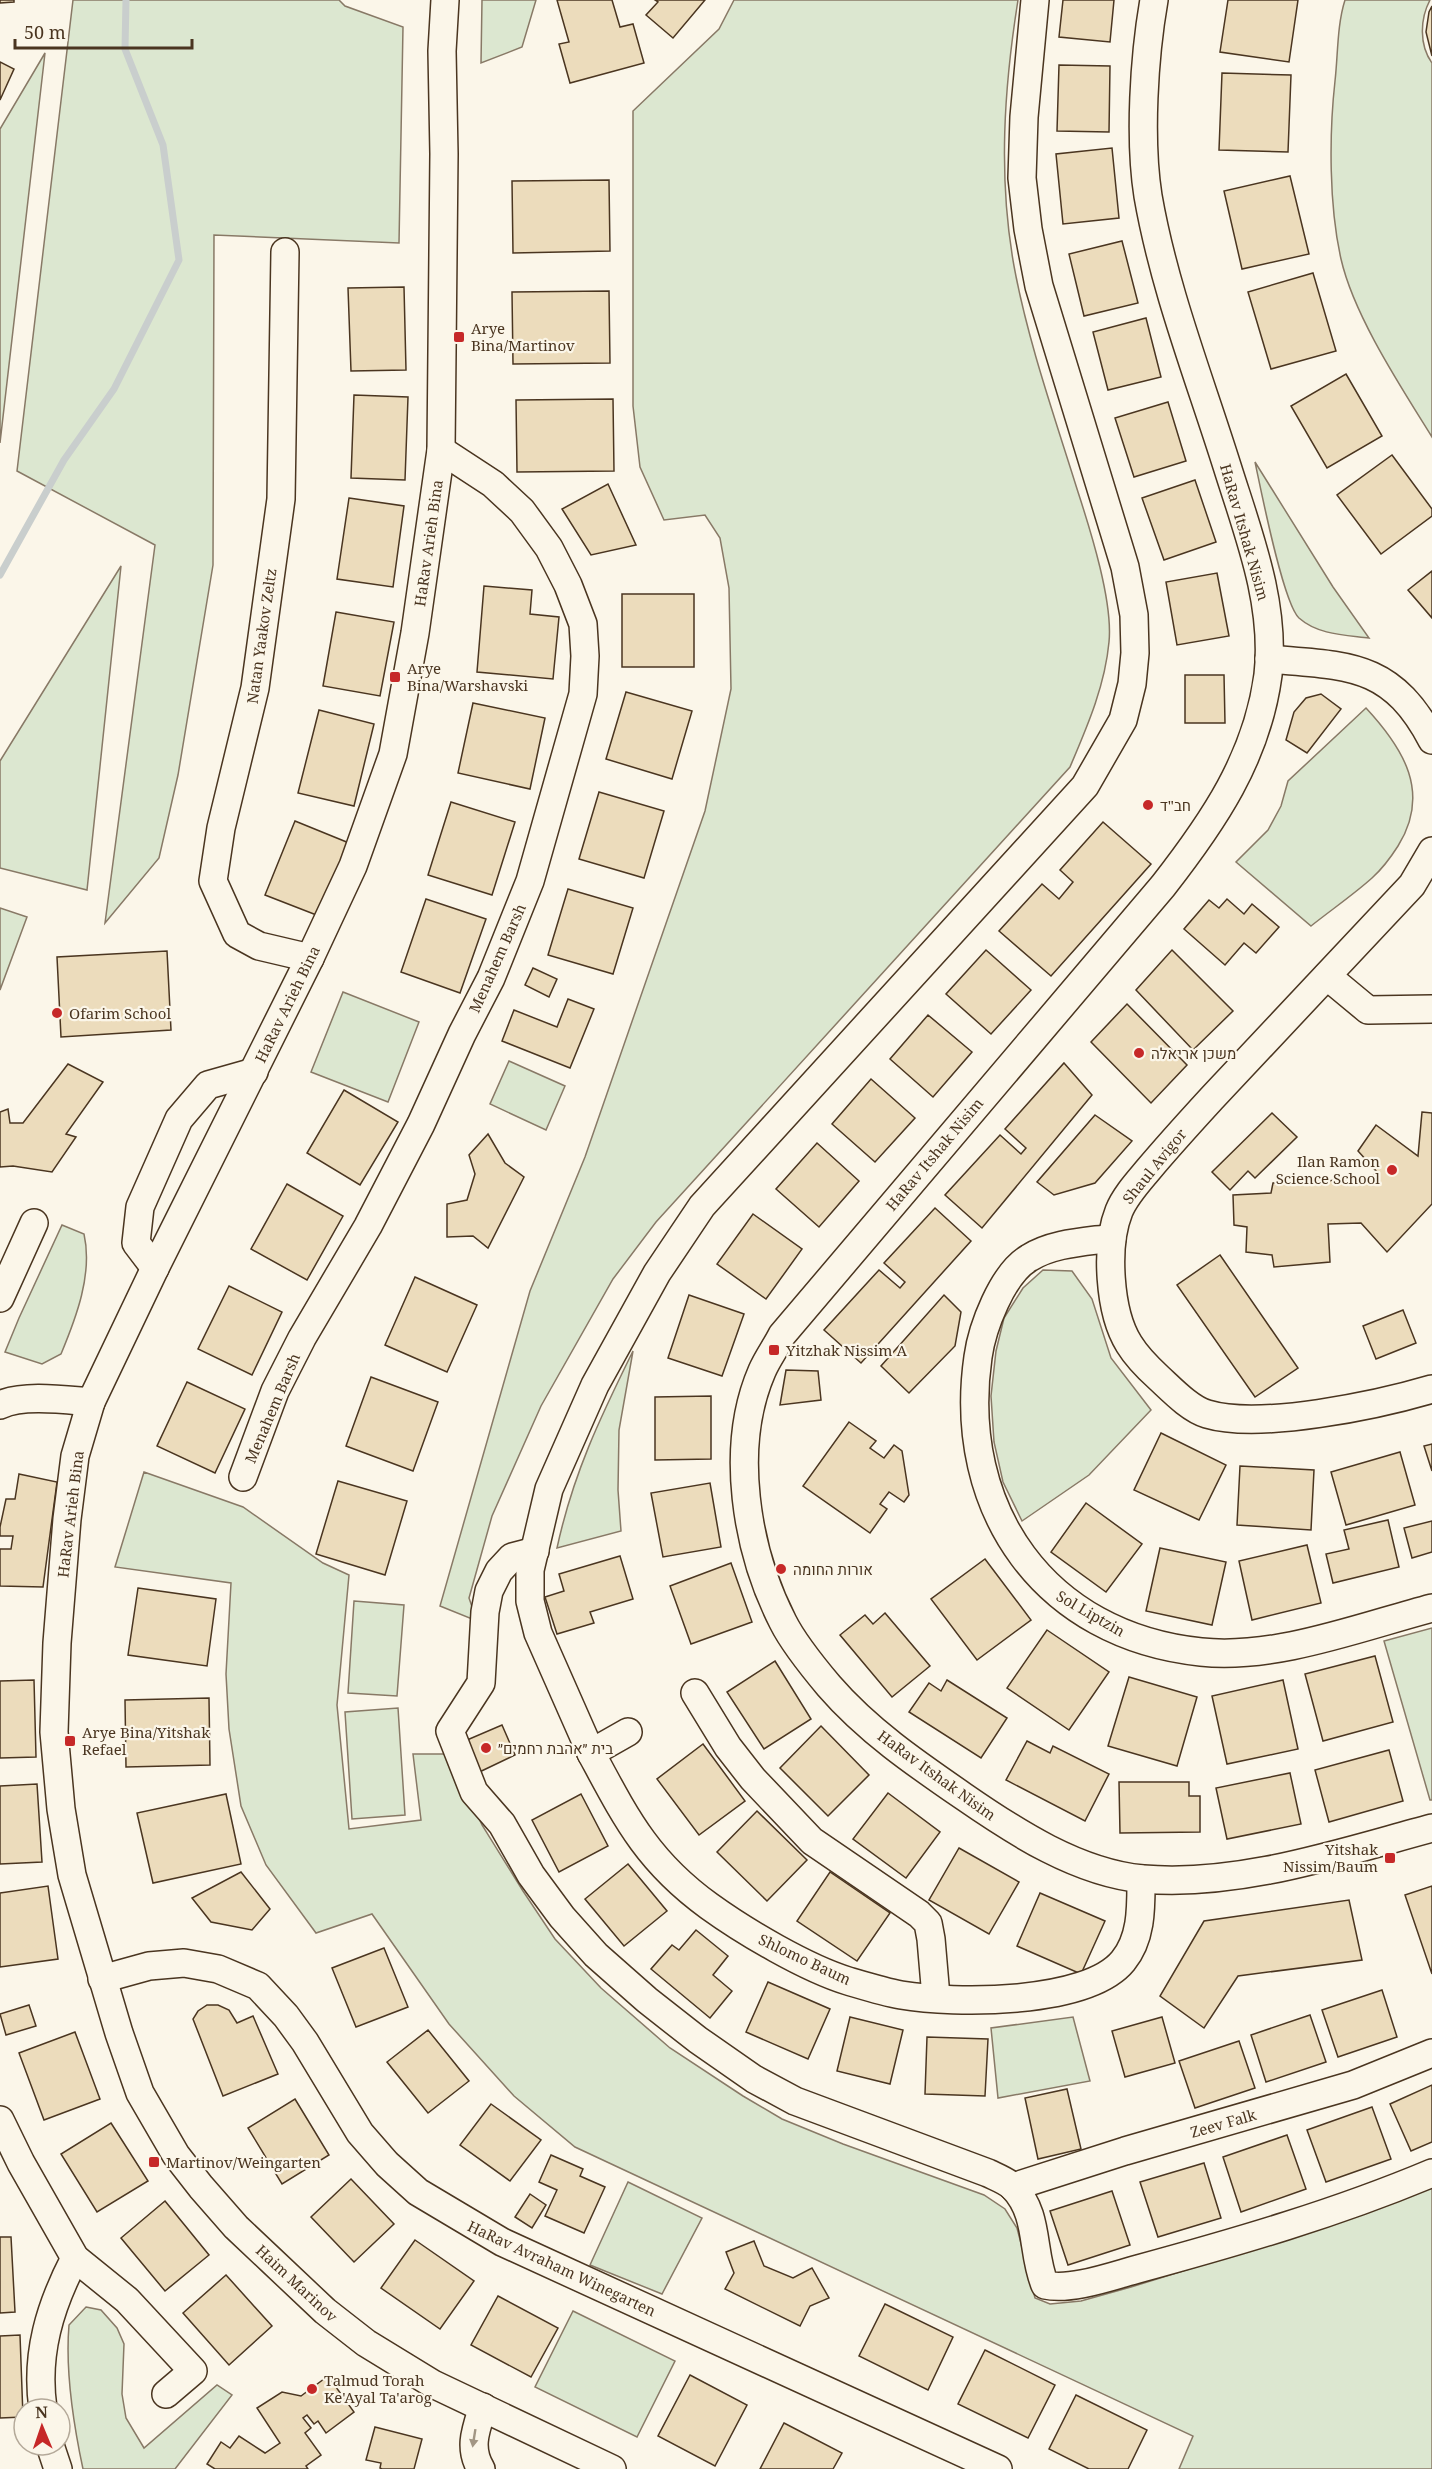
<svg xmlns="http://www.w3.org/2000/svg" width="1432" height="2469" viewBox="0 0 1432 2469" font-family="'Noto Serif',Heebo,serif">
<style>
.green{fill:#dce7d0;stroke:#887966;stroke-width:1.5}
.lines{fill:none;stroke-linecap:round;stroke-linejoin:round}
.stream{stroke:#c9cecd;stroke-width:7}
.building{fill:#ecdcbc;stroke:#4a3520;stroke-width:1.5}
.minor-casing{stroke:#4a3520;stroke-width:30}
.minor{stroke:#fbf6e9;stroke-width:27}
.oneway{fill:#a29684}
.poi-dot{fill:#c62828;stroke:#fbf6e9;stroke-width:2}
.labels{text-anchor:middle;dominant-baseline:central;stroke-width:4.5;stroke-linejoin:round;paint-order:stroke}
.poi-label{font-size:15px;fill:#4a3520;stroke:#fbf6e9;text-anchor:start}
.street-label{font-size:15px;fill:#4a3520;stroke:#fbf6e9}
</style>
<rect width="100%" height="100%" fill="#fbf6e9"/>
<g class="green">
<polygon points="73,0 339,0 345,6 403,27 399,243 214,235 213,565 178,775 159,858 105,923 155,545 17,471"/>
<polygon points="482,0 536,0 522,47 481,63"/>
<path d="M734,0H1018C1004,88 998,177 1014,266C1028,342 1055,418 1078,492C1091,532 1113,602 1109,642C1105,686 1087,727 1070,767L656,1222L613,1279L541,1406L492,1516L469,1598L477,1621L440,1606L530,1291L585,1157L705,811L731,689L729,588L720,538L705,515L664,520L640,467L633,406V111L719,29Z"/>
<path d="M1345,0H1430C1420,19 1419,45 1432,63V437C1401,387 1354,316 1341,259C1329,206 1329,135 1335,81C1338,55 1337,25 1345,0Z"/>
<polygon points="45,53 0,443 0,129"/>
<path d="M1255,462L1333,587L1369,638C1346,635 1318,635 1299,618C1283,603 1261,490 1255,462Z"/>
<polygon points="121,566 87,890 0,868 0,761"/>
<path d="M1366,708C1404,749 1431,793 1398,846C1391,857 1382,869 1372,878C1353,895 1331,910 1311,926L1236,862L1268,830L1281,806L1288,781Z"/>
<polygon points="0,908 27,917 0,990"/>
<polygon points="343,992 419,1022 388,1102 311,1072"/>
<polygon points="509,1061 565,1086 546,1130 490,1104"/>
<path d="M62,1225L84,1234C93,1274 76,1318 61,1354L42,1364L5,1352L19,1318Z"/>
<polygon points="1043,1270 1072,1271 1092,1299 1111,1358 1151,1410 1089,1475 1022,1521 1003,1482 994,1442 991,1396 996,1351 1004,1318 1023,1288"/>
<path d="M633,1351L619,1430L618,1490L621,1531L557,1548C573,1474 600,1418 633,1351Z"/>
<polygon points="144,1472 243,1507 323,1563 349,1575 337,1705 349,1829 421,1820 413,1754 450,1754 482,1825 523,1891 555,1939 601,1988 670,2048 743,2096 782,2119 843,2144 984,2195 1005,2209 1017,2228 1035,2298 1050,2304 1081,2301 1131,2287 1306,2233 1432,2183 1432,2469 1179,2469 1193,2436 575,2147 514,2096 449,2024 372,1914 316,1933 266,1865 241,1806 229,1729 226,1674 231,1583 115,1567"/>
<polygon points="354,1601 404,1605 397,1696 348,1693"/>
<polygon points="1432,1628 1432,1800 1430,1800 1384,1641"/>
<polygon points="398,1708 405,1815 352,1819 345,1712"/>
<polygon points="1073,2017 1090,2081 998,2098 991,2028"/>
<polygon points="628,2182 702,2218 662,2294 590,2265"/>
<path d="M86,2307L101,2310L117,2328L124,2344L122,2394L126,2418L144,2448L217,2385L232,2395L175,2469H83C73,2422 65,2372 69,2325Z"/>
<polygon points="573,2311 675,2361 637,2437 535,2387"/>
</g>
<g class="lines">
<polyline class="stream" points="0,575 64,460 114,389 179,260 163,145 125,49 126,0"/>
</g>
<g class="building">
<polygon points="0,0 14,0 14,2 0,3"/>
<polygon points="557,0 612,0 620,27 633,24 644,63 570,83 559,44 569,42"/>
<polygon points="655,0 705,0 673,38 646,15 658,2"/>
<polygon points="1063,0 1114,0 1110,42 1059,37"/>
<polygon points="1228,0 1298,0 1289,62 1220,52"/>
<polygon points="1432,6 1432,56 1426,32 1429,12"/>
<polygon points="0,62 14,69 0,100"/>
<polygon points="1059,65 1110,66 1109,132 1057,131"/>
<polygon points="1222,73 1291,75 1288,152 1219,150"/>
<polygon points="1112,148 1119,218 1063,224 1056,154"/>
<polygon points="1290,176 1309,254 1242,269 1224,191"/>
<polygon points="609,180 610,251 513,253 512,181"/>
<polygon points="1122,241 1138,303 1084,316 1069,254"/>
<polygon points="1313,273 1336,351 1271,369 1248,292"/>
<polygon points="404,287 406,370 351,371 348,288"/>
<polygon points="609,291 610,363 513,364 512,292"/>
<polygon points="1146,318 1161,377 1108,390 1093,332"/>
<polygon points="1346,374 1382,436 1327,468 1291,406"/>
<polygon points="354,395 408,397 405,480 351,478"/>
<polygon points="613,399 614,471 517,472 516,400"/>
<polygon points="1168,402 1186,461 1134,477 1115,418"/>
<polygon points="1392,455 1432,509 1432,516 1381,554 1337,495"/>
<polygon points="1195,480 1216,542 1164,560 1142,498"/>
<polygon points="608,484 636,545 591,555 562,509"/>
<polygon points="349,498 404,506 393,587 337,579"/>
<polygon points="1432,571 1432,618 1408,590"/>
<polygon points="1217,573 1229,636 1177,645 1166,582"/>
<polygon points="484,586 532,590 530,614 559,617 553,679 477,672"/>
<rect x="622" y="594" width="72" height="73"/>
<polygon points="336,612 394,622 380,696 323,686"/>
<polygon points="1185,675 1224,675 1225,723 1185,723"/>
<polygon points="626,692 692,711 672,779 606,759"/>
<polygon points="1321,694 1341,709 1307,753 1286,740 1294,712 1306,698"/>
<polygon points="473,703 545,718 530,789 458,773"/>
<polygon points="319,710 374,724 354,806 298,793"/>
<polygon points="599,792 664,811 644,878 579,859"/>
<polygon points="451,802 515,822 492,895 428,875"/>
<polygon points="295,821 349,843 319,916 265,895"/>
<polygon points="1103,822 1151,864 1051,976 999,931 1042,884 1059,899 1073,882 1060,870"/>
<polygon points="568,889 633,908 613,974 548,955"/>
<polygon points="426,899 486,919 460,993 401,972"/>
<polygon points="1227,899 1244,914 1252,904 1279,927 1256,953 1244,943 1225,965 1184,929 1209,900 1219,908"/>
<polygon points="986,950 1031,990 991,1034 946,994"/>
<polygon points="1172,950 1233,1011 1193,1050 1136,990"/>
<polygon points="167,951 171,1030 61,1037 57,957"/>
<polygon points="533,968 557,979 549,997 525,985"/>
<polygon points="568,999 594,1009 570,1068 502,1041 514,1010 557,1027"/>
<polygon points="1127,1004 1187,1065 1151,1103 1091,1042"/>
<polygon points="928,1015 972,1052 933,1097 890,1059"/>
<polygon points="1064,1063 1092,1095 982,1228 945,1195 1000,1135 1021,1154 1026,1148 1005,1129"/>
<polygon points="68,1064 103,1082 66,1134 76,1137 52,1172 13,1166 0,1167 0,1112 8,1109 10,1123 23,1123"/>
<polygon points="871,1079 915,1118 875,1162 832,1124"/>
<polygon points="344,1090 398,1122 360,1185 307,1153"/>
<polygon points="1422,1112 1432,1113 1432,1204 1387,1252 1361,1223 1328,1224 1330,1262 1274,1267 1272,1255 1246,1252 1247,1227 1234,1225 1233,1195 1271,1193 1273,1183 1368,1179 1377,1172 1358,1151 1376,1125 1418,1156"/>
<polygon points="1272,1113 1297,1137 1255,1178 1248,1171 1230,1190 1212,1172"/>
<polygon points="1095,1115 1132,1141 1095,1183 1054,1195 1037,1182"/>
<polygon points="488,1134 505,1163 524,1177 488,1248 473,1236 447,1237 447,1204 467,1200 475,1174 469,1155"/>
<polygon points="817,1143 859,1181 819,1227 776,1189"/>
<polygon points="287,1184 343,1216 307,1280 251,1249"/>
<polygon points="935,1208 971,1241 861,1363 824,1330 879,1270 900,1288 905,1282 884,1263"/>
<polygon points="753,1214 802,1249 766,1299 717,1264"/>
<polygon points="1220,1255 1298,1368 1255,1397 1177,1285"/>
<polygon points="415,1277 477,1305 447,1372 385,1345"/>
<polygon points="229,1286 282,1312 252,1375 198,1349"/>
<polygon points="689,1295 744,1314 722,1376 668,1358"/>
<polygon points="944,1295 961,1312 955,1346 909,1393 881,1366"/>
<polygon points="1403,1310 1416,1343 1376,1359 1363,1326"/>
<polygon points="786,1370 818,1371 821,1400 780,1405"/>
<polygon points="371,1377 438,1402 413,1471 346,1446"/>
<polygon points="187,1382 245,1409 215,1473 157,1446"/>
<polygon points="711,1396 711,1459 655,1460 655,1397"/>
<polygon points="849,1422 876,1441 870,1448 884,1458 894,1445 902,1451 909,1495 904,1502 889,1492 880,1504 887,1509 870,1533 803,1486"/>
<polygon points="1161,1433 1226,1465 1199,1520 1134,1490"/>
<polygon points="1432,1444 1432,1471 1424,1446"/>
<polygon points="1400,1452 1415,1505 1346,1525 1331,1472"/>
<polygon points="1240,1466 1314,1470 1311,1530 1237,1525"/>
<polygon points="19,1474 57,1482 43,1587 0,1586 0,1549 11,1549 13,1536 0,1536 0,1527 6,1499 15,1499"/>
<polygon points="338,1481 407,1501 385,1575 316,1554"/>
<polygon points="710,1483 721,1547 663,1557 651,1493"/>
<polygon points="1086,1503 1142,1544 1106,1592 1051,1552"/>
<polygon points="1388,1520 1399,1567 1333,1583 1326,1554 1349,1549 1344,1530"/>
<polygon points="1432,1521 1432,1552 1412,1558 1404,1528"/>
<polygon points="1307,1545 1321,1603 1252,1620 1239,1561"/>
<polygon points="1160,1548 1226,1562 1212,1625 1146,1611"/>
<polygon points="620,1556 633,1599 590,1612 594,1623 557,1634 545,1597 564,1591 559,1574"/>
<polygon points="985,1559 1031,1620 977,1660 931,1599"/>
<polygon points="731,1563 752,1622 691,1644 670,1586"/>
<polygon points="138,1588 216,1599 207,1666 128,1655"/>
<polygon points="885,1613 930,1666 892,1697 840,1635 865,1615 873,1624"/>
<polygon points="1047,1630 1109,1672 1069,1730 1007,1688"/>
<polygon points="1375,1656 1393,1722 1323,1741 1305,1674"/>
<polygon points="775,1661 811,1719 764,1749 727,1692"/>
<polygon points="1129,1677 1197,1697 1177,1766 1108,1746"/>
<polygon points="34,1680 36,1757 0,1758 0,1681"/>
<polygon points="947,1680 1007,1718 981,1758 909,1712 929,1683 941,1691"/>
<polygon points="1283,1680 1298,1749 1227,1764 1212,1696"/>
<polygon points="209,1698 210,1765 126,1767 125,1700"/>
<polygon points="502,1725 515,1755 471,1776 467,1740"/>
<polygon points="821,1726 869,1775 828,1816 780,1768"/>
<polygon points="1027,1741 1050,1753 1053,1746 1109,1774 1085,1821 1006,1780"/>
<polygon points="703,1744 745,1801 699,1835 657,1779"/>
<polygon points="1389,1750 1403,1801 1329,1822 1315,1770"/>
<polygon points="1290,1773 1301,1824 1227,1839 1216,1788"/>
<polygon points="1119,1782 1189,1782 1189,1796 1200,1796 1200,1832 1120,1833"/>
<polygon points="37,1784 42,1862 0,1864 0,1786"/>
<polygon points="888,1793 940,1832 906,1878 853,1839"/>
<polygon points="226,1794 241,1864 153,1883 137,1813"/>
<polygon points="581,1794 608,1846 559,1872 532,1820"/>
<polygon points="757,1811 807,1860 767,1901 717,1852"/>
<polygon points="959,1848 1019,1882 989,1934 929,1900"/>
<polygon points="628,1864 667,1911 624,1946 585,1899"/>
<polygon points="241,1872 270,1909 252,1930 211,1922 192,1898"/>
<polygon points="830,1872 890,1913 857,1961 797,1921"/>
<polygon points="48,1886 58,1959 0,1967 0,1893"/>
<polygon points="1432,1886 1432,1974 1405,1895"/>
<polygon points="1040,1893 1105,1921 1081,1974 1017,1946"/>
<polygon points="1349,1900 1362,1960 1238,1976 1204,2028 1160,1996 1204,1921"/>
<polygon points="696,1930 728,1956 713,1975 732,1991 710,2018 651,1969 672,1945 679,1950"/>
<polygon points="384,1948 408,2007 356,2027 332,1968"/>
<polygon points="768,1982 830,2009 808,2059 746,2032"/>
<polygon points="1382,1990 1397,2037 1338,2057 1322,2010"/>
<polygon points="29,2005 36,2026 6,2035 0,2014"/>
<polygon points="207,2005 218,2005 229,2010 237,2023 253,2016 278,2074 223,2096 193,2019 198,2011"/>
<polygon points="1310,2015 1326,2062 1266,2082 1251,2035"/>
<polygon points="850,2017 903,2030 890,2084 837,2071"/>
<polygon points="1162,2017 1175,2063 1125,2077 1112,2031"/>
<polygon points="428,2030 469,2081 428,2113 387,2062"/>
<polygon points="75,2032 100,2099 44,2120 19,2053"/>
<polygon points="927,2037 988,2039 985,2096 925,2094"/>
<polygon points="1239,2041 1255,2088 1195,2108 1179,2061"/>
<polygon points="1432,2085 1432,2142 1411,2151 1390,2104"/>
<polygon points="1067,2089 1081,2149 1038,2159 1025,2098"/>
<polygon points="295,2099 329,2155 282,2184 248,2128"/>
<polygon points="491,2104 541,2140 510,2181 460,2145"/>
<polygon points="1372,2107 1391,2159 1326,2182 1307,2130"/>
<polygon points="111,2123 148,2181 97,2212 61,2154"/>
<polygon points="1287,2135 1306,2189 1241,2212 1223,2157"/>
<polygon points="551,2155 583,2169 580,2176 605,2187 584,2233 545,2216 557,2190 539,2182"/>
<polygon points="1204,2163 1221,2218 1158,2237 1140,2182"/>
<polygon points="351,2179 394,2224 354,2262 311,2217"/>
<polygon points="1112,2191 1130,2245 1068,2265 1050,2211"/>
<polygon points="530,2194 546,2205 532,2228 515,2217"/>
<polygon points="165,2201 209,2255 165,2291 121,2238"/>
<polygon points="0,2237 11,2237 15,2312 0,2313"/>
<polygon points="415,2240 474,2281 440,2329 381,2288"/>
<polygon points="754,2241 764,2266 793,2278 812,2268 829,2298 810,2306 800,2326 725,2289 734,2273 726,2252"/>
<polygon points="226,2275 272,2326 229,2365 183,2313"/>
<polygon points="498,2296 558,2328 531,2377 471,2345"/>
<polygon points="885,2304 953,2337 928,2390 859,2356"/>
<polygon points="20,2335 23,2417 0,2418 0,2336"/>
<polygon points="985,2350 1055,2385 1028,2438 958,2404"/>
<polygon points="690,2375 747,2405 715,2466 658,2436"/>
<polygon points="328,2376 354,2412 326,2433 318,2421 314,2424 307,2415 303,2418 311,2428 305,2433 321,2455 306,2466 308,2469 215,2469 207,2464 221,2442 230,2448 239,2436 265,2453 280,2443 257,2408 282,2392 301,2396"/>
<polygon points="1076,2395 1147,2430 1128,2469 1089,2469 1049,2449"/>
<polygon points="784,2423 842,2453 833,2469 760,2469"/>
<polygon points="375,2427 422,2439 414,2469 382,2469 380,2468 381,2463 366,2460"/>
</g>
<g class="lines">
<defs>
<g id="minor">
<polyline points="445,0 442,51 444,154 441,450 415,633 393,754 353,866 310,958 155,1268 91,1402 75,1456 67,1519 57,1643 54,1732 61,1809 72,1875 119,2033 140,2093 176,2155 201,2187 236,2227 271,2260 325,2311 366,2343 433,2384 612,2469"/>
<path d="M1154,0C1144,57 1139,139 1148,196C1164,288 1199,377 1227,466C1248,533 1276,603 1268,675C1257,758 1213,822 1163,886L782,1335C776,1347 767,1359 762,1371C729,1447 746,1550 783,1622C794,1644 813,1667 829,1686C867,1730 915,1763 963,1796C1015,1832 1078,1873 1143,1879C1240,1887 1339,1853 1432,1828"/>
<polyline points="285,252 281,499 255,688 221,828 213,881 237,934 259,946 310,958"/>
<path d="M1269,659C1347,666 1391,662 1432,740"/>
<path d="M1432,851L1412,885C1346,956 1279,1027 1212,1098C1190,1122 1169,1145 1148,1170C1138,1182 1125,1196 1119,1211C1105,1246 1109,1312 1129,1344C1137,1357 1148,1368 1159,1378C1172,1390 1190,1409 1207,1414C1260,1430 1378,1405 1432,1389"/>
<polyline points="1327,976 1368,1010 1432,1009"/>
<path d="M1112,1238C1084,1242 1053,1243 1029,1258C1002,1274 982,1328 978,1357C956,1510 1045,1636 1201,1652C1275,1660 1360,1627 1432,1608"/>
<polyline points="155,1268 136,1243 140,1207 179,1119 208,1085 254,1072"/>
<polyline points="0,1298 34,1223"/>
<path d="M0,1405C23,1394 66,1400 91,1402"/>
<polyline points="243,1477 275,1391 302,1338 368,1226 421,1124 462,1034 491,978 530,881 583,694 585,656 583,624 568,585 549,548 522,511 493,484 441,450"/>
<path d="M535,1551L512,1557L499,1571L489,1591L485,1612L481,1683L450,1731L474,1792L502,1824L531,1875L562,1917L596,1955L647,2000L698,2040L754,2079L795,2101L988,2173C996,2177 1007,2181 1013,2187C1040,2215 1031,2252 1045,2285C1071,2291 1112,2276 1138,2269C1237,2242 1337,2213 1432,2173"/>
<polyline points="695,1693 728,1747 753,1779 812,1841 919,1914 928,1923 931,1939 936,1997"/>
<path d="M628,1732L591,1753C626,1818 647,1861 709,1906C745,1932 806,1968 848,1981C865,1986 884,1992 901,1995C954,2004 1087,2005 1123,1961C1142,1938 1141,1907 1141,1879"/>
<polyline points="591,1753 538,1633 530,1601 530,1570 549,1489 595,1385 657,1273 702,1206 1085,786 1123,720 1132,684 1135,653 1134,615 1125,567 1039,286 1028,229 1022,178 1024,117 1035,0"/>
<polyline points="102,1979 149,1966 184,1963 218,1969 258,1986 286,2016 305,2042 360,2133 387,2164 418,2192 502,2242 998,2469"/>
<polyline points="0,2120 21,2163 75,2258 127,2300 193,2371 166,2394"/>
<polyline points="1013,2187 1125,2151 1353,2085 1432,2053"/>
<path d="M43,2409C35,2354 50,2306 75,2258"/>
<polyline points="50,2445 58,2469"/>
<path d="M481,2469C468,2448 476,2429 483,2407"/>
</g>
</defs>
<use href="#minor" class="minor-casing"/>
<use href="#minor" class="minor"/>
</g>
<defs><path id="oneway-solid" d="M-6-.8H1V-3.2L6.5 0L1 3.2V.8H-6Z" transform="scale(1.5)"/></defs>
<use class="oneway" href="#oneway-solid" transform="translate(474 2438) rotate(99)"/>
<g class="poi-dot">
<rect x="453" y="331" width="12" height="12" rx="3"/>
<rect x="389" y="671" width="12" height="12" rx="3"/>
<circle cx="1148" cy="805" r="6"/>
<circle cx="57" cy="1013" r="6"/>
<circle cx="1139" cy="1053" r="6"/>
<circle cx="1392" cy="1170" r="6"/>
<rect x="768" y="1344" width="12" height="12" rx="3"/>
<circle cx="781" cy="1569" r="6"/>
<rect x="64" y="1735" width="12" height="12" rx="3"/>
<circle cx="486" cy="1748" r="6"/>
<rect x="1384" y="1852" width="12" height="12" rx="3"/>
<rect x="148" y="2156" width="12" height="12" rx="3"/>
<circle cx="312" cy="2389" r="6"/>
</g>
<g class="labels">
<g class="poi-label">
<text x="471" y="328">Arye<tspan x="471" dy="17">Bina/Martinov</tspan></text>
<text x="407" y="668">Arye<tspan x="407" dy="17">Bina/Warshavski</tspan></text>
<text x="1160" y="805">חב"ד</text>
<text x="69" y="1013">Ofarim School</text>
<text x="1151" y="1053">משכן אריאלה</text>
<text x="1380" y="1161" text-anchor="end">Ilan Ramon<tspan x="1380" dy="17">Science School</tspan></text>
<text x="786" y="1350">Yitzhak Nissim A</text>
<text x="793" y="1569">אורות החומה</text>
<text x="82" y="1732">Arye Bina/Yitshak<tspan x="82" dy="17">Refael</tspan></text>
<text x="498" y="1748">בית ״אהבת רחמים״</text>
<text x="1378" y="1849" text-anchor="end">Yitshak<tspan x="1378" dy="17">Nissim/Baum</tspan></text>
<text x="166" y="2162">Martinov/Weingarten</text>
<text x="324" y="2380">Talmud Torah<tspan x="324" dy="17">Ke'Ayal Ta'arog</tspan></text>
</g>
<g class="street-label">
<text transform="translate(1245 532) rotate(74)">HaRav Itshak Nisim</text>
<text transform="translate(428 543) rotate(-82)">HaRav Arieh Bina</text>
<text transform="translate(261 636) rotate(-82)">Natan Yaakov Zeltz</text>
<text transform="translate(497 958) rotate(-66)">Menahem Barsh</text>
<text transform="translate(287 1004) rotate(-64)">HaRav Arieh Bina</text>
<text transform="translate(934 1154) rotate(-50)">HaRav Itshak Nisim</text>
<text transform="translate(1154 1166) rotate(-51)">Shaul Avigor</text>
<text transform="translate(272 1408) rotate(-67)">Menahem Barsh</text>
<text transform="translate(70 1514) rotate(-83)">HaRav Arieh Bina</text>
<text transform="translate(1091 1613) rotate(30)">Sol Liptzin</text>
<text transform="translate(937 1775) rotate(36)">HaRav Itshak Nisim</text>
<text transform="translate(805 1959) rotate(25)">Shlomo Baum</text>
<text transform="translate(1223 2123) rotate(-16)">Zeev Falk</text>
<text transform="translate(562 2268) rotate(25)">HaRav Avraham Winegarten</text>
<text transform="translate(297 2283) rotate(43)">Haim Marinov</text>
</g>
</g>
<g transform="translate(42 2427) rotate(358)"><circle r="28" fill="#fbf6e9" stroke="#b4a999" stroke-width="1.5"/>
<path d="M0-4.5L10 22L0 15L-10 22Z" fill="#c62828"/>
<text y="-9" font-size="16" font-weight="bold" text-anchor="middle" fill="#4a3520">N</text>
</g>
<path d="M15 39v9h177v-9" fill="none" stroke="#4a3520" stroke-width="3"/>
<text x="24" y="39" font-size="18" fill="#4a3520" stroke="#fbf6e9" stroke-width="4.5" paint-order="stroke">50 m</text>
</svg>
